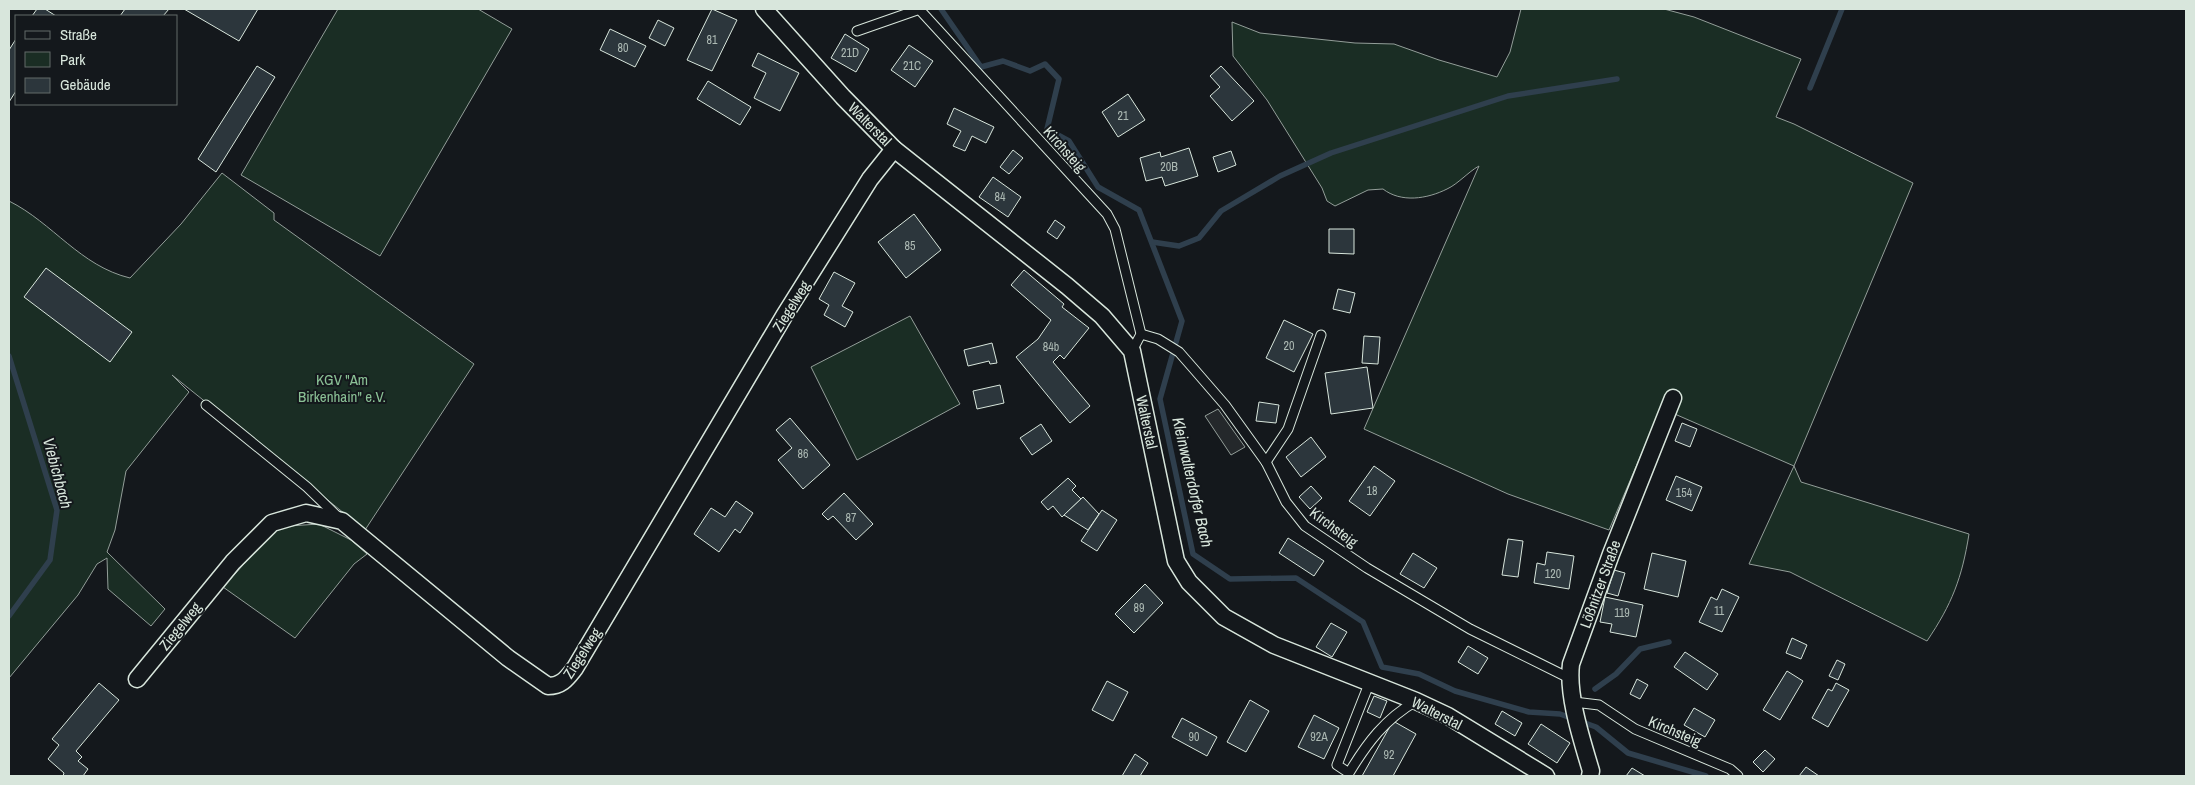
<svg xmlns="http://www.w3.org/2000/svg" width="2195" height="785" viewBox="0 0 2195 785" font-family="'Archivo Narrow',sans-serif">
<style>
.green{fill:#1a2d24;stroke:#939e99}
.parking{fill:#24282b;stroke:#939e99}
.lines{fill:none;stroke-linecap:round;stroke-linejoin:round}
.stream{stroke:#2f3f4d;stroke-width:5.5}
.building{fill:#2c363c;stroke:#d8e6dc}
.lane-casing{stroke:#d8e6dc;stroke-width:11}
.street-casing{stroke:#d8e6dc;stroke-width:19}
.lane{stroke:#14181c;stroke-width:9}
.street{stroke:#14181c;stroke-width:16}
.labels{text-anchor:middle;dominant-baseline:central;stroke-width:4;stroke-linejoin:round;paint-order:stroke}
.number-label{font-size:12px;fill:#adbab4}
.street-label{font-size:15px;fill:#d8e6dc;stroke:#14181c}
.park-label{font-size:15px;fill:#8ac095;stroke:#14181c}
.water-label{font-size:16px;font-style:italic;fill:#d8e6dc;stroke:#14181c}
</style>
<rect width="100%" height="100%" fill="#14181c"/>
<g class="green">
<polygon points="338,9 478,9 512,29 380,256 241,175"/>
<path d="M1521,9H1664L1694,17L1801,59L1776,117L1794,124L1913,183L1794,466L1801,482L1969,534C1962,578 1952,604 1927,641L1790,572L1749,564L1794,466L1661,408L1609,530L1508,494L1364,429L1479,166C1468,172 1458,184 1447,189C1427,199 1401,203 1383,189L1368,190L1335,206L1327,201L1322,188L1267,100L1233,56L1232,22L1260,33L1355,43L1394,44L1439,60L1497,77L1510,52Z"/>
<path d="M222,173L274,213V220L474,364L365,530L172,375L189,392L126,471L115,530L107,552L165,609L151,626L108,589L107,558L97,564L78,595L9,678V201C53,223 80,266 130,278L181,224Z"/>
<polygon points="910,316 960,404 857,460 811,367"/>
<polygon points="319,524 351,540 367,554 354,564 295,638 223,587 273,532 289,526"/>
</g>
<polygon class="parking" points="1218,409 1245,447 1231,455 1205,416"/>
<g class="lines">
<g class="stream">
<polyline points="941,9 981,67 1003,61 1030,71 1045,64 1059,79 1047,129 1069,141 1098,187 1139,210 1182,321 1160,399 1193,554 1230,579 1296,578 1363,622 1382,667 1419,674 1455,691 1529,712 1560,714 1596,727 1628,753 1706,776"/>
<polyline points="1810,88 1842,9"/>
<polyline points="1152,242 1179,246 1199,238 1221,211 1280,176 1331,153 1508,96 1617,79"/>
<polyline points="9,356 57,510 50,560 9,616"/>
<polyline points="1595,689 1616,674 1640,649 1669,642"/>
</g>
</g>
<g class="building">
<polygon points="37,9 45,9 56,16 32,16"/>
<polygon points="125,9 169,9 163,16 120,16"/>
<polygon points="184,9 258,9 239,41"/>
<polygon points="712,9 737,20 712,71 687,60"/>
<polygon points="658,20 674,28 665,46 649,38"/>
<polygon points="610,29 646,46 635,67 600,50"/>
<polygon points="845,34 869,49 856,72 831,58"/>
<polygon points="16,39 16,91 9,102 9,50"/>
<polygon points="909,45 933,61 915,87 891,70"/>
<polygon points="758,53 799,73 780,111 754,98 766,73 752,66"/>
<polygon points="257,66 275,77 216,172 198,159"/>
<polygon points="1221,66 1254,101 1232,121 1210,96 1220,87 1210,76"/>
<polygon points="708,81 751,107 740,125 697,99"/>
<polygon points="1128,94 1145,120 1118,137 1102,112"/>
<polygon points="954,108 994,127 986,143 972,136 965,151 953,146 961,131 947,124"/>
<polygon points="1189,148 1198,176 1165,186 1162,177 1146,181 1140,158 1160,152 1161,157"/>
<polygon points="1013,150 1023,158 1009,174 1000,167"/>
<polygon points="1231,151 1236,165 1218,172 1213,157"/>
<polygon points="993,177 1021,197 1008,217 979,197"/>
<polygon points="914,214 941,250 906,278 878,242"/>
<polygon points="1055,220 1065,227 1057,239 1047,232"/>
<polygon points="1329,229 1354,229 1354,254 1329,253"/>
<polygon points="46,268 132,332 110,362 24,297"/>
<polygon points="1024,270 1064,304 1062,307 1089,328 1064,359 1060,355 1053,362 1090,406 1070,423 1016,357 1038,339 1051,320 1011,285"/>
<polygon points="834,272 855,283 842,306 853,312 845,327 824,315 829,305 819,299"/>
<polygon points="1338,289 1355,293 1350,313 1333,309"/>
<polygon points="1284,320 1313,334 1294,372 1266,358"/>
<polygon points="1364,336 1380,337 1378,364 1362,363"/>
<polygon points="992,343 997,363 990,364 989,361 968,366 964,350"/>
<polygon points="1367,367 1373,408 1331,414 1325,373"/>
<polygon points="1000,385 1004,403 977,409 973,391"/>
<polygon points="1259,402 1279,405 1276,423 1256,421"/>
<polygon points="790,418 830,465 803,489 778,460 792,448 776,430"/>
<polygon points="1682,423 1697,429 1690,447 1675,441"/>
<polygon points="1041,424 1052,441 1032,455 1020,438"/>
<polygon points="1311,437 1326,457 1301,477 1286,457"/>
<polygon points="1374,466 1395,481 1370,516 1349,501"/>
<polygon points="1676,476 1702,487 1692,511 1666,500"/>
<polygon points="1068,478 1076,486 1072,490 1081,499 1062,517 1053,506 1048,510 1041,502"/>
<polygon points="1311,486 1322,498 1310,509 1299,497"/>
<polygon points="844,493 873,524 856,540 833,516 828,520 822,514"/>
<polygon points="1083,497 1099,514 1088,530 1064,515"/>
<polygon points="736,501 753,513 740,533 735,529 719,552 694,534 711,508 725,517"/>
<polygon points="1102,510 1117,520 1097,551 1081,541"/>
<polygon points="1288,538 1324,561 1314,576 1279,553"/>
<polygon points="1508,539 1523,541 1518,577 1502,575"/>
<polygon points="1547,552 1574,556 1569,589 1534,583 1537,563 1545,565"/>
<polygon points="1413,553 1437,568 1424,588 1400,574"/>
<polygon points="1652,553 1686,561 1678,597 1644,589"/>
<polygon points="1614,570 1625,573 1618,596 1607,593"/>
<polygon points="1145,584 1163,603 1134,633 1115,614"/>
<polygon points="1722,589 1739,597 1722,632 1699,622 1711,597 1717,600"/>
<polygon points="1605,597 1643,605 1636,637 1610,632 1612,624 1600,622"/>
<polygon points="1331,623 1347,632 1332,657 1316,647"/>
<polygon points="1792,638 1807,645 1801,659 1786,653"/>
<polygon points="1468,646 1488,658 1478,674 1458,662"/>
<polygon points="1685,652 1718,674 1707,690 1674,667"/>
<polygon points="1837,660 1845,664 1838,680 1829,676"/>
<polygon points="1787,671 1803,681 1780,720 1763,710"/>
<polygon points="1637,679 1648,685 1640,699 1630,694"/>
<polygon points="1107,681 1128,692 1113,721 1092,710"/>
<polygon points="99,683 119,700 76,751 82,757 78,761 88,769 83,776 63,776 64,773 48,759 59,745 52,739"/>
<polygon points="1836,683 1849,690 1828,727 1812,718 1828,689 1832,691"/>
<polygon points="1374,696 1387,701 1380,718 1367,712"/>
<polygon points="1250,700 1269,711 1246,752 1227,742"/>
<polygon points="1694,708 1715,720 1705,737 1684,725"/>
<polygon points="1502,711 1522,723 1515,736 1495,724"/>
<polygon points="1314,715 1339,728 1324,759 1298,747"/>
<polygon points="1182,718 1217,737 1207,756 1172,737"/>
<polygon points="1393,721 1416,734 1393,776 1362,776"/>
<polygon points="1541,724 1570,743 1557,763 1528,744"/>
<polygon points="1765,750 1775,759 1763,772 1753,762"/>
<polygon points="1135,754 1148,763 1140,776 1122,776"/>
<polygon points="1806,767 1819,776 1799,776"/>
<polygon points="1632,768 1645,776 1626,776"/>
</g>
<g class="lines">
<defs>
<g id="lane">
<polyline points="919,9 1107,214 1115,229 1141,334 1132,351"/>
<polyline points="857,31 920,9"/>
<polyline points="1141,334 1158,339 1179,352 1193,368 1225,405 1266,462 1286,502 1305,526 1367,568 1470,629 1569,678"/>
<polyline points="206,405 307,487 339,518"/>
<polyline points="1266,462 1288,429 1321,335"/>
<path d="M1369,684L1337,765L1349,773C1367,743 1385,719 1416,701"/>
<polyline points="1574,702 1599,705 1635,729 1730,769 1738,776"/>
</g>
<g id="street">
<polyline points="764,9 843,97 894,149 1067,286 1102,316 1132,351 1176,561 1189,582 1224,617 1274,645 1416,701 1448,716 1546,776"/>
<path d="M137,679L233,562L272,523L306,513L342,521L508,658L548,686C562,686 567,678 575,668L784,316L870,179L894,149"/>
<path d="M1590,776L1591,771C1582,740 1567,696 1571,664L1611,554L1673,398"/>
</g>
</defs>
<use href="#lane" class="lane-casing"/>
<use href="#street" class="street-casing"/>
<use href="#lane" class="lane"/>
<use href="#street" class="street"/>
</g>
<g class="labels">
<g class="number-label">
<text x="712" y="40">81</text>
<text x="623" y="48">80</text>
<text x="850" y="53">21D</text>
<text x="912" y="66">21C</text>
<text x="1123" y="116">21</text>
<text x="1169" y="167">20B</text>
<text x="1000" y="197">84</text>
<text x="910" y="246">85</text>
<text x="1289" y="346">20</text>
<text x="1051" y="347">84b</text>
<text x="803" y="454">86</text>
<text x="1372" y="491">18</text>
<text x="1684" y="493">154</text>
<text x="851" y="518">87</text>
<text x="1553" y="574">120</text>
<text x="1139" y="608">89</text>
<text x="1719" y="611">11</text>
<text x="1622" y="613">119</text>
<text x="1194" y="737">90</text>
<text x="1319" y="737">92A</text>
<text x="1389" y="755">92</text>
</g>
<g class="street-label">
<text transform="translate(870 124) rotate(45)">Walterstal</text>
<text transform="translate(1065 149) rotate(48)">Kirchsteig</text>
<text transform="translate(791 306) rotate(-58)">Ziegelweg</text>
<text transform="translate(1147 422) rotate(78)">Walterstal</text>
<text transform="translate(1334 527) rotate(37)">Kirchsteig</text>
<text transform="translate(1600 584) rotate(-70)">Lößnitzer Straße</text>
<text transform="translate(180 626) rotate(-51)">Ziegelweg</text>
<text transform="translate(582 653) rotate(-57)">Ziegelweg</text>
<text transform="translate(1437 713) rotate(27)">Walterstal</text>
<text transform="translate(1675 731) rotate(23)">Kirchsteig</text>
</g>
<g class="park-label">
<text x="342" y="379">KGV "Am<tspan x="342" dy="17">Birkenhain" e.V.</tspan></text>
</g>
<g class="water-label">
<text transform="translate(58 473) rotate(75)">Viebichbach</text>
<text transform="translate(1193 482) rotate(77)">Kleinwalterdorfer Bach</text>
</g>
</g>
<rect width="2195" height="785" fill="none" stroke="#d8e6dc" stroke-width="20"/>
<rect x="15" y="15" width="162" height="90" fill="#14181c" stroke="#626a69"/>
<rect x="25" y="31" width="25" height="8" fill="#14181c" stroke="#626a69"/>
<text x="60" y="40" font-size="15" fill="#d8e6dc">Straße</text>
<rect x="25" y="52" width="25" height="15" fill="#1a2d24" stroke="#626a69"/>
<text x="60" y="65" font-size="15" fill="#d8e6dc">Park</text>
<rect x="25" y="78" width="25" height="15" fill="#2c363c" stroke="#626a69"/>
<text x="60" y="90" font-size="15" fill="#d8e6dc">Gebäude</text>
</svg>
